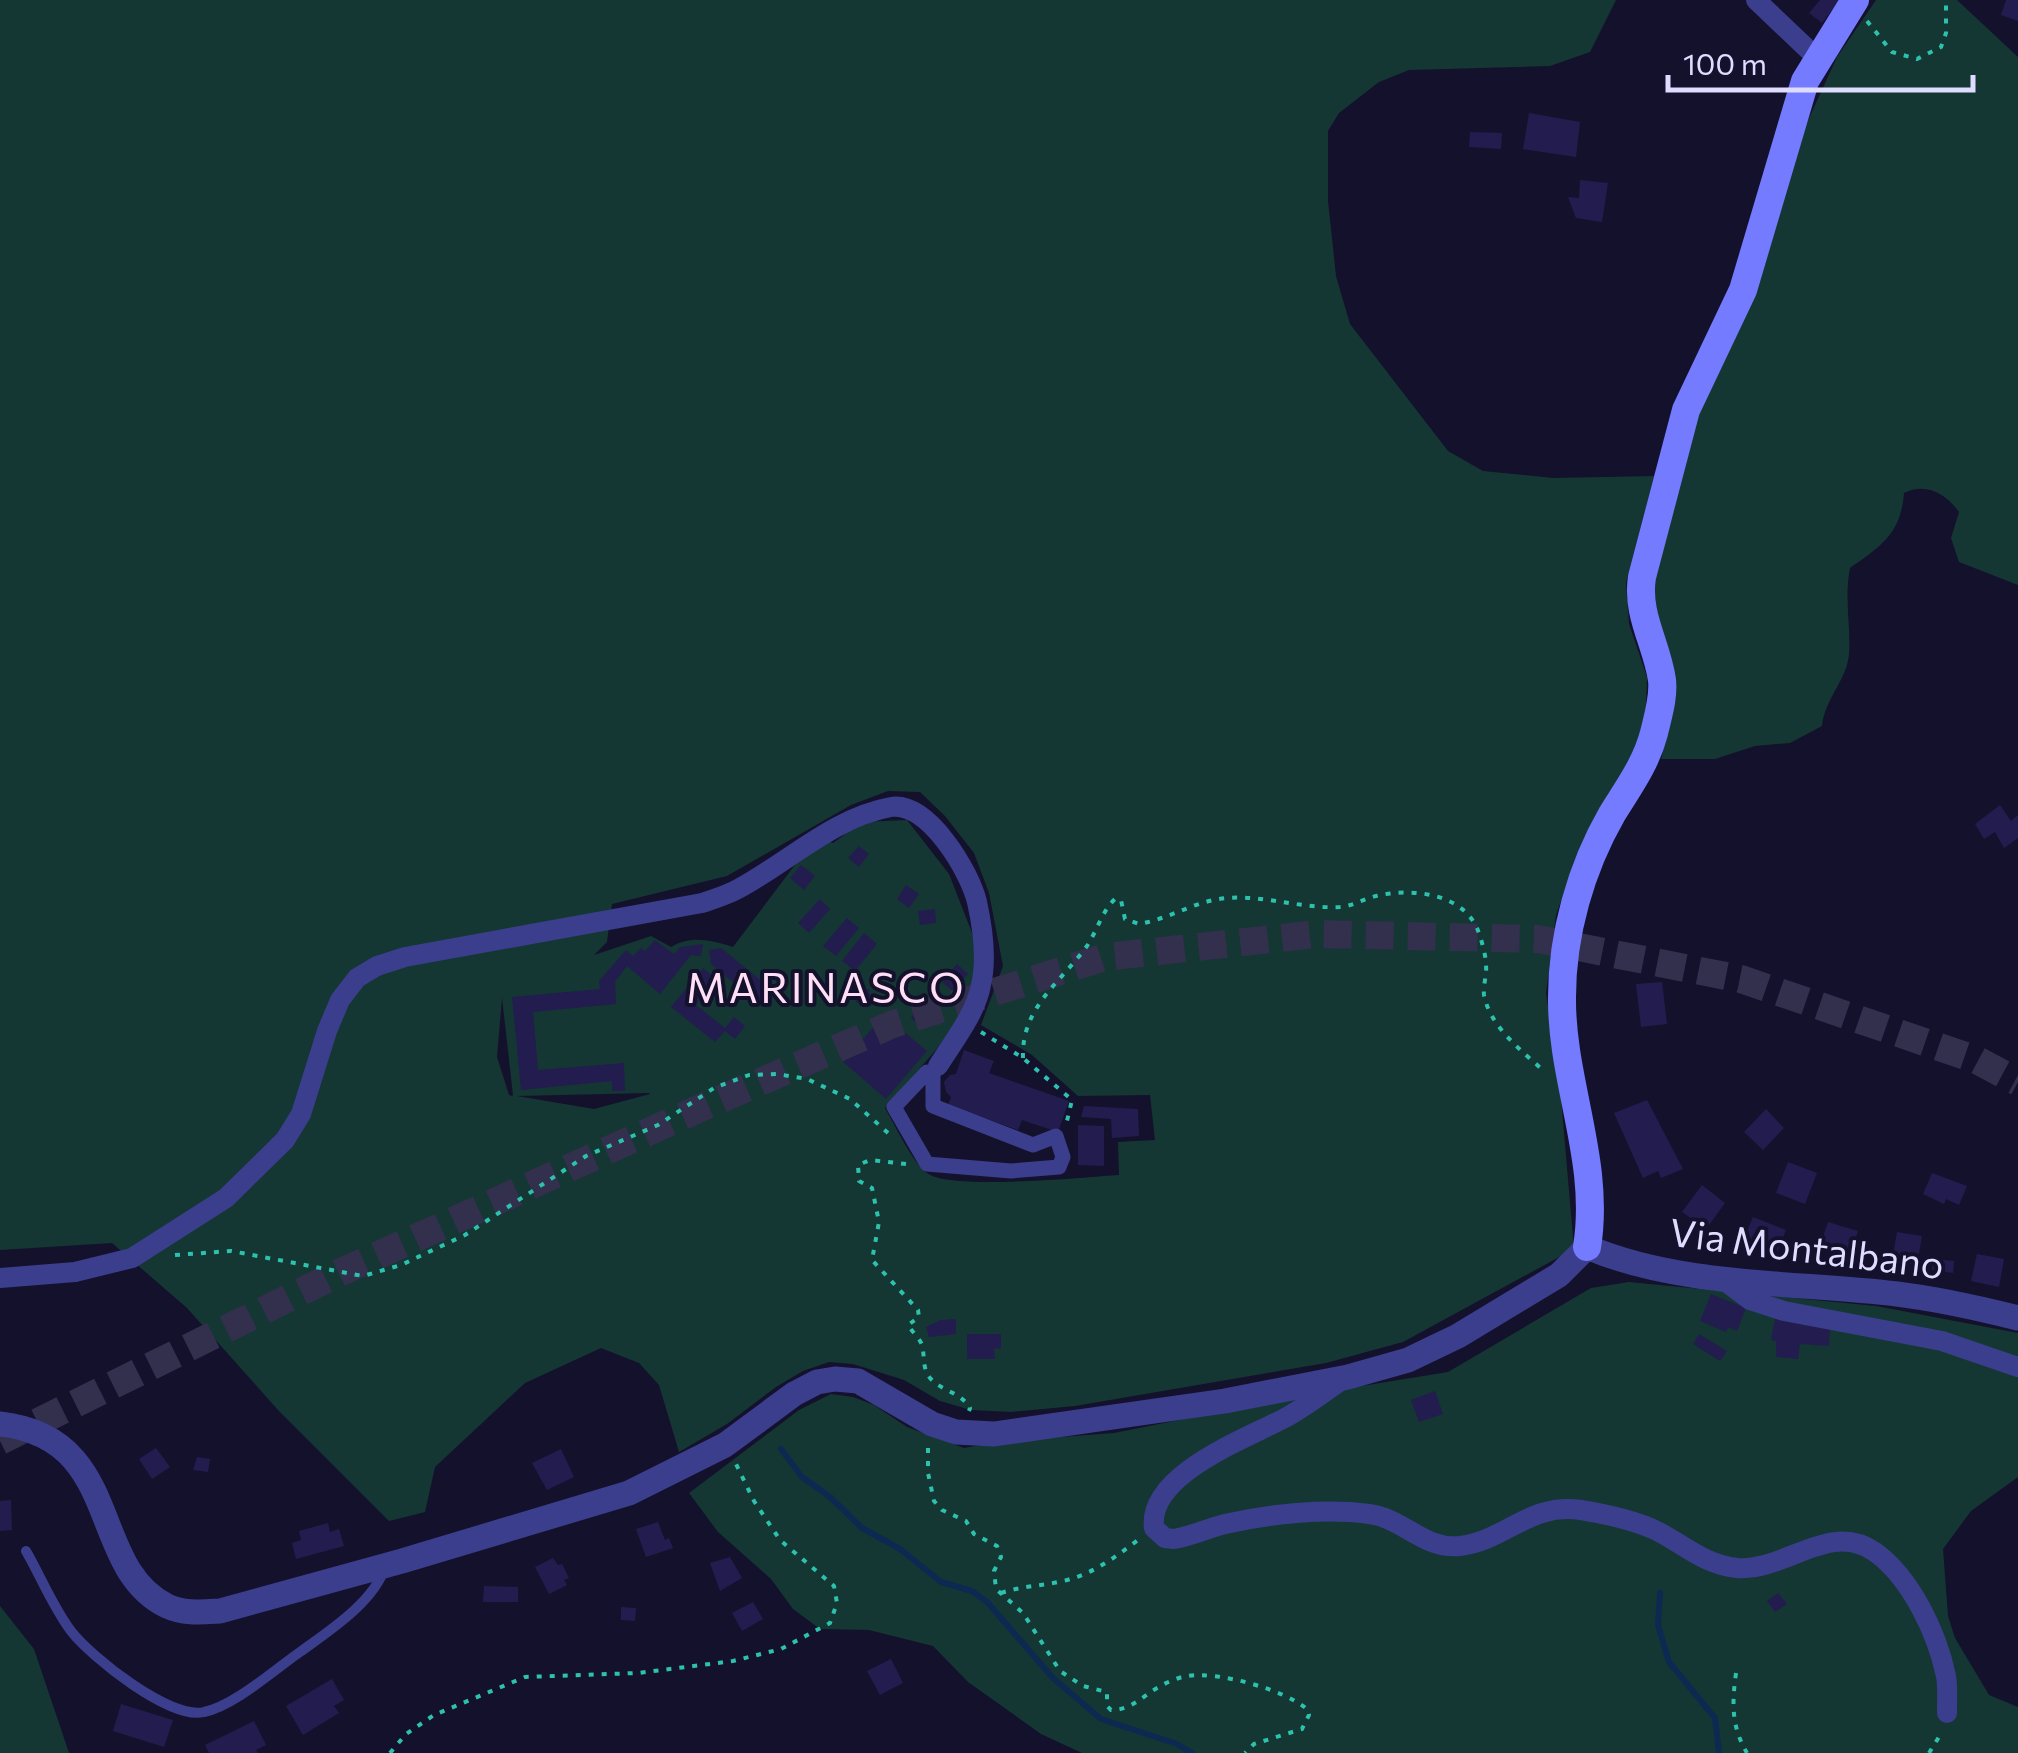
<svg xmlns="http://www.w3.org/2000/svg" width="2018" height="1753" viewBox="0 0 2018 1753" font-family="Commissioner,sans-serif">
<style>
.green{fill:#143733;fill-rule:evenodd}
.lines{fill:none;stroke-linecap:round;stroke-linejoin:round}
.stream{stroke:#0c2a51;stroke-width:6}
.building{fill:#231c4f}
.trunk-tunnel{stroke:#32304c;stroke-width:28;stroke-dasharray:28 14;stroke-linecap:butt}
.path{stroke:#2dc2ae;stroke-width:4;stroke-dasharray:5 8;stroke-linecap:butt}
.service{stroke:#3b3e8d;stroke-width:10}
.pedestrian{stroke:#3b3e8d;stroke-width:15}
.minor{stroke:#3b3e8d;stroke-width:20}
.tertiary{stroke:#3b3e8d;stroke-width:25}
.secondary{stroke:#747bff;stroke-width:28}
.labels{text-anchor:middle;dominant-baseline:central;stroke-width:8;stroke-linejoin:round;paint-order:stroke}
.street-label{font-size:38px;fill:#deddff;stroke:#14112d}
.quarter-label{font-size:42px;letter-spacing:2.5px;fill:#ffdff6;stroke:#14112d}
</style>
<rect width="100%" height="100%" fill="#14112d"/>
<g class="green">
<path d="M0,0H1616L1590,52L1550,66L1409,70L1379,82L1339,113L1328,131V201L1336,276L1350,324L1448,451L1483,471L1553,478L1654,476L1626,583L1629,624L1647,677L1646,707L1636,750L1578,853L1556,915L1546,993L1561,1098L1574,1249L1403,1342L1326,1363L1075,1406L1011,1412L971,1410L940,1401L904,1380L853,1364L829,1362L803,1371L776,1387L727,1424L679,1452L659,1385L639,1363L601,1348L525,1383L435,1467L425,1512L389,1521L278,1410L187,1308L112,1243L0,1250ZM888,791L920,792L945,816L974,853L989,893L1003,966L981,1025L1032,1055L1078,1096L1150,1095L1155,1140L1118,1142L1119,1175C1084,1177 950,1191 927,1173C912,1162 895,1125 885,1108L984,995L976,943L949,874L907,820L862,822L833,843L816,837L733,947C712,940 690,935 671,947L651,936L594,955L607,942L612,904L727,876L851,805ZM502,998L513,1095L512,1096L509,1095L497,1057ZM650,1094L594,1109L517,1096L649,1093Z"/>
<path d="M1876,0H1957L2018,57V585L1959,562L1951,538L1959,512C1946,493 1925,482 1904,493C1901,534 1881,546 1850,568C1844,599 1851,624 1849,654C1847,680 1825,698 1822,726L1790,743L1755,746L1715,759H1661L1673,709L1654,604V584L1692,432L1805,127L1837,57Z"/>
<polygon points="1629,1282 1876,1306 2018,1333 2018,1477 1971,1511 1943,1549 1948,1616 1955,1638 1989,1695 2018,1707 2018,1753 1082,1753 1041,1734 968,1682 933,1646 869,1630 820,1629 793,1609 771,1579 718,1532 689,1493 799,1410 831,1394 853,1397 874,1405 907,1427 964,1448 1004,1441 1114,1433 1300,1396 1448,1372 1591,1288"/>
<polygon points="0,1606 34,1649 69,1753 0,1753"/>
</g>
<g class="lines">
<g class="stream">
<polyline points="781,1449 802,1477 830,1497 862,1528 900,1549 941,1582 972,1591 987,1602 1053,1678 1101,1719 1177,1744 1192,1753"/>
<polyline points="1660,1593 1658,1625 1669,1662 1715,1718 1719,1753"/>
</g>
</g>
<g class="building">
<polygon points="1820,0 1840,0 1822,23 1809,13"/>
<polygon points="2006,0 2018,0 2018,21 2001,15"/>
<polygon points="1529,113 1580,122 1576,157 1523,149"/>
<polygon points="1470,132 1502,133 1501,149 1469,147"/>
<polygon points="1580,180 1608,183 1602,222 1576,218 1568,197 1579,198"/>
<polygon points="2000,805 2011,821 2018,815 2018,838 2004,848 1995,832 1984,839 1975,824"/>
<polygon points="859,846 869,854 859,867 848,858"/>
<polygon points="801,865 815,876 804,890 790,878"/>
<polygon points="906,885 919,894 909,908 897,899"/>
<polygon points="820,899 830,909 809,933 798,923"/>
<polygon points="935,909 936,923 920,925 918,911"/>
<polygon points="847,918 859,928 836,956 823,946"/>
<polygon points="864,933 877,944 855,971 842,961"/>
<polygon points="655,940 674,954 680,947 703,944 701,956 691,955 660,994 627,966 615,982 616,1004 533,1012 538,1070 624,1063 625,1091 612,1091 612,1081 521,1090 512,997 600,989 599,981 626,950 633,956 641,948 645,951"/>
<polygon points="721,948 769,987 757,1002 711,964 709,950"/>
<polygon points="957,964 968,974 953,991 942,982"/>
<polygon points="703,968 716,979 696,1005 725,1028 734,1017 745,1026 735,1039 725,1031 715,1042 671,1007"/>
<polygon points="1662,982 1667,1024 1641,1027 1636,984"/>
<polygon points="869,989 871,1000 856,1003 855,992"/>
<polygon points="927,999 939,1009 922,1028 911,1018"/>
<polygon points="884,1015 927,1051 886,1099 843,1062"/>
<polygon points="964,1050 994,1061 989,1073 1069,1101 1058,1132 1022,1120 1018,1130 948,1105 951,1097 946,1092 944,1082 950,1075 956,1074"/>
<polygon points="1647,1100 1683,1169 1661,1178 1658,1171 1643,1178 1614,1113"/>
<polygon points="1084,1106 1138,1109 1139,1136 1112,1138 1111,1119 1081,1117"/>
<polygon points="1766,1109 1784,1128 1763,1150 1744,1132"/>
<polygon points="1078,1125 1104,1126 1104,1166 1078,1165"/>
<polygon points="1788,1162 1817,1173 1805,1204 1776,1193"/>
<polygon points="1932,1173 1967,1186 1959,1205 1946,1199 1944,1204 1923,1194"/>
<polygon points="1702,1185 1725,1203 1706,1229 1682,1212"/>
<polygon points="1753,1217 1786,1230 1775,1258 1741,1245"/>
<polygon points="1828,1222 1858,1231 1850,1257 1819,1249"/>
<polygon points="1897,1232 1922,1236 1917,1265 1892,1261"/>
<polygon points="1977,1254 2004,1259 1999,1287 1971,1281"/>
<polygon points="1934,1259 1954,1261 1953,1273 1932,1270"/>
<polygon points="1711,1294 1746,1308 1737,1331 1728,1327 1726,1332 1700,1321"/>
<polygon points="1775,1318 1830,1325 1829,1346 1800,1344 1798,1359 1776,1357 1776,1341 1771,1340"/>
<polygon points="956,1319 956,1334 929,1337 926,1327 941,1320"/>
<polygon points="967,1334 1001,1334 1001,1349 994,1348 995,1359 967,1359"/>
<polygon points="1699,1334 1727,1351 1720,1361 1693,1344"/>
<polygon points="1435,1391 1443,1414 1419,1422 1411,1400"/>
<polygon points="156,1448 170,1467 152,1479 139,1459"/>
<polygon points="561,1449 574,1477 547,1490 532,1463"/>
<polygon points="197,1457 210,1459 208,1472 193,1470"/>
<polygon points="11,1500 12,1530 0,1531 0,1501"/>
<polygon points="658,1522 665,1540 669,1538 673,1548 646,1557 636,1529"/>
<polygon points="328,1523 330,1532 339,1529 344,1546 296,1559 292,1543 301,1540 299,1531"/>
<polygon points="730,1557 742,1578 720,1591 710,1563"/>
<polygon points="553,1558 558,1565 562,1564 569,1578 564,1580 567,1585 549,1594 535,1567"/>
<polygon points="484,1586 518,1587 518,1602 483,1602"/>
<polygon points="1778,1593 1787,1604 1775,1612 1767,1601"/>
<polygon points="753,1602 763,1619 742,1631 732,1613"/>
<polygon points="621,1607 636,1608 635,1621 621,1620"/>
<polygon points="891,1659 903,1683 880,1695 867,1671"/>
<polygon points="332,1679 344,1700 334,1706 339,1713 303,1735 286,1706"/>
<polygon points="121,1704 173,1720 164,1747 113,1731"/>
<polygon points="254,1721 266,1745 256,1750 258,1753 209,1753 205,1745"/>
</g>
<g class="lines">
<polyline class="trunk-tunnel" points="0,1441 339,1273 705,1106 893,1024 1105,957 1318,934 1538,939 1741,979 1977,1060 2018,1082"/>
<g class="path">
<polyline points="1867,21 1892,52 1917,59 1941,47 1946,33 1946,0"/>
<polyline points="981,1032 1023,1058 1072,1100 1066,1125"/>
<path d="M1023,1058C1021,1008 1060,983 1087,946C1097,931 1102,911 1115,899L1121,900L1125,919L1139,924C1169,919 1195,901 1226,898C1265,895 1302,909 1340,907C1353,906 1363,899 1376,896C1410,888 1460,892 1477,928C1481,938 1486,955 1486,965C1487,975 1483,985 1484,995C1490,1027 1522,1051 1545,1072"/>
<path d="M906,1164L870,1160L858,1165L859,1181L872,1188L879,1222L872,1260L918,1310L919,1317L908,1325C912,1332 919,1337 922,1345C925,1357 922,1368 930,1378C941,1391 961,1392 970,1408L969,1411"/>
<polyline points="175,1255 231,1251 363,1276 401,1265 465,1235 586,1156 658,1125 714,1088 749,1075 777,1074 807,1079 850,1099 888,1133"/>
<path d="M928,1448V1473L934,1501L942,1510L966,1521L974,1534L997,1546L1001,1557L994,1571L996,1589L1023,1613L1060,1671L1083,1686L1107,1692V1706L1111,1710C1132,1710 1142,1696 1159,1687C1167,1682 1179,1677 1188,1676C1218,1671 1286,1690 1308,1710L1309,1715L1302,1729L1254,1744L1245,1753"/>
<path d="M1001,1593C1021,1586 1042,1586 1063,1581C1093,1574 1114,1558 1138,1540"/>
<path d="M1736,1673C1732,1703 1731,1726 1747,1753"/>
<polyline points="390,1753 406,1734 434,1715 525,1677 638,1673 733,1661 781,1649 830,1623 837,1603 834,1586 780,1540 754,1501 735,1462"/>
<polyline points="1929,1753 1942,1732"/>
</g>
<path class="service" d="M26,1551C41,1577 53,1607 71,1631C91,1657 170,1720 204,1712C234,1706 274,1670 300,1652C329,1631 374,1602 385,1567"/>
<polygon class="pedestrian" points="927,1072 933,1074 933,1106 1033,1145 1056,1136 1063,1157 1059,1167 1011,1171 927,1164 894,1107"/>
<g class="minor">
<polyline points="1756,0 1818,59"/>
<path d="M0,1278L75,1272L132,1258L226,1198L285,1140L301,1114L327,1031L340,1000L357,978L377,966L405,957L702,903C714,899 727,895 738,889C787,863 834,817 891,807C928,801 970,872 977,902C983,929 987,959 981,985C976,1013 953,1042 938,1066"/>
<polyline points="1722,1279 1750,1300 1784,1311 1942,1341 2018,1367"/>
<path d="M1342,1380C1323,1393 1304,1408 1283,1419C1245,1439 1147,1475 1154,1528L1165,1538L1174,1539C1192,1536 1208,1528 1225,1524C1269,1514 1324,1508 1369,1514C1403,1518 1424,1550 1460,1546C1505,1541 1530,1502 1581,1510C1605,1514 1633,1520 1655,1530C1682,1543 1704,1565 1737,1568C1785,1572 1829,1520 1875,1552C1911,1578 1937,1633 1946,1676C1948,1687 1947,1701 1947,1713"/>
</g>
<path class="tertiary" d="M0,1424C125,1438 87,1567 167,1606C184,1614 202,1612 220,1611L402,1561L629,1493L725,1445L794,1394L817,1382L835,1379L858,1381L932,1424L956,1432L994,1434L1225,1401L1348,1377L1408,1360L1458,1336L1559,1275L1587,1247C1681,1287 1797,1282 1897,1294C1938,1299 1978,1308 2018,1318"/>
<path class="secondary" d="M1587,1247C1601,1161 1561,1081 1562,997C1562,934 1581,868 1612,814C1628,788 1646,764 1654,733C1658,716 1664,697 1662,680C1657,644 1636,615 1642,577L1686,410L1743,290L1805,81L1855,0"/>
</g>
<g class="labels">
<g class="street-label">
<text transform="translate(1807 1247) rotate(7)">Via Montalbano</text>
</g>
<g class="quarter-label">
<text x="826" y="986">MARINASCO</text>
</g>
</g>
<path d="M1668 75v15h305v-15" fill="none" stroke="#deddff" stroke-width="5"/>
<text x="1683" y="75" font-size="30" fill="#deddff" stroke="#14112d" stroke-width="8" paint-order="stroke">100 m</text>
</svg>
